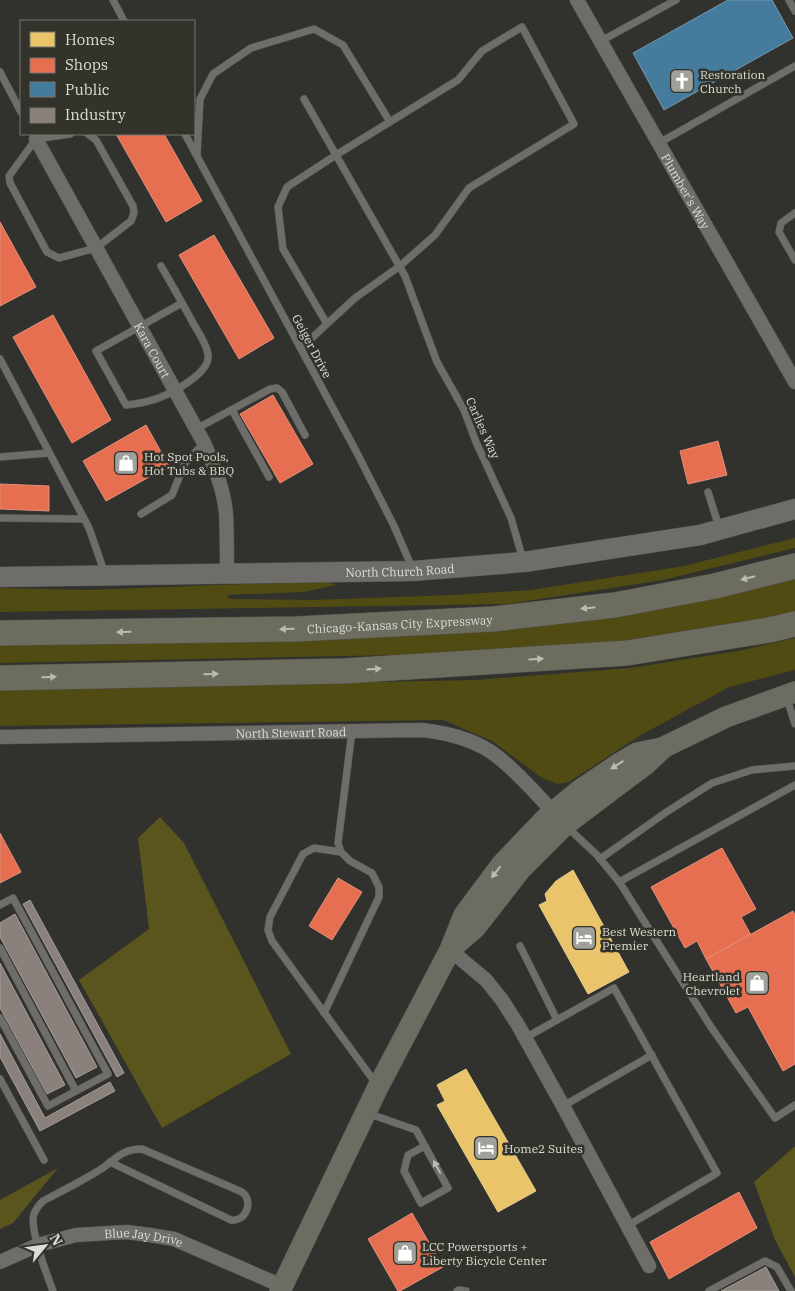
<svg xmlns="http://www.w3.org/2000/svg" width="795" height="1291" viewBox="0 0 795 1291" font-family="'IBM Plex Serif',serif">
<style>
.green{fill:#4f4b12}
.forest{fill:#5a551d}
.homes{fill:#e9c46a;stroke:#e5cc8b}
.shops{fill:#e76f51;stroke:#e4907a}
.public{fill:#457b9d;stroke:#7398af}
.industry{fill:#8a817c;stroke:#a39d98}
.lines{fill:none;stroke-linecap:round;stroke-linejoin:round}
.lane-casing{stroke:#50504c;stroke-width:8}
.street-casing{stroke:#50504c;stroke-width:15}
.secondary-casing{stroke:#50504c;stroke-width:21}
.primary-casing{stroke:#50504c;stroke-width:22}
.highway-casing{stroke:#50504c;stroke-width:26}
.lane{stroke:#6e6d6a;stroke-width:7}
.street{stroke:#6e6d6a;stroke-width:14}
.secondary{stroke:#6e6d6a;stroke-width:20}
.primary{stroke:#6d6c63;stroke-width:21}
.highway{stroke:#6c6c5f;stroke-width:25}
.oneway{fill:#bbbbb4}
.oneway2{fill:#bbbbb5}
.oneway3{fill:#bcbbb7}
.labels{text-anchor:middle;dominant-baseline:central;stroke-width:5;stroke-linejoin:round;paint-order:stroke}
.poi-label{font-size:12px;fill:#ddddd8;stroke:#33332b;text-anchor:start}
.street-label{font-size:12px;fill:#ddddd8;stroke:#33332b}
</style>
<rect width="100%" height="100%" fill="#31312d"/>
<g class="green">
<polygon points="795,538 795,548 663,580 508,604 0,612 0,588 89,590 323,581 336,585 304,592 227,595 230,599 312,600 452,595 531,590 684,566"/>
<polygon points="795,577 795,611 746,623 595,644 495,653 0,663 0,644 132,642"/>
<polygon points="795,638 795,670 729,687 641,735 569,782 557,784 542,778 492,741 443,720 0,726 0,689 476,680 630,668 738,651"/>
</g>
<g class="forest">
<polygon points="160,817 184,843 291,1054 162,1128 79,980 149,929 138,838"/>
<polygon points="795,1146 795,1277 775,1240 754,1182"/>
<polygon points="58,1168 13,1223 0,1229 0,1200"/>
</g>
<g class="homes">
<polygon points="573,870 629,972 588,994 539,905 547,901 545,894 556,881"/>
<polygon points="466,1069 536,1191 498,1212 437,1105 445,1101 437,1085"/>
</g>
<g class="shops">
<polygon points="116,134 164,134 202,201 166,222"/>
<polygon points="0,222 36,287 0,306"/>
<polygon points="214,235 274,338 239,359 179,255"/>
<polygon points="53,315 111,420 72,443 13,337"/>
<polygon points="273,395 313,464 280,483 240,414"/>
<polygon points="146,425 169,466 106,501 83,461"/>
<polygon points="718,441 727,475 688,484 680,451"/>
<polygon points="0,484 49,486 49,511 0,509"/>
<polygon points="0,833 21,872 0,883"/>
<polygon points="722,848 756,909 741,917 751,935 706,959 697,941 685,948 651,887"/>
<polygon points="338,878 362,892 332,940 309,926"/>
<polygon points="793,911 795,915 795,1064 783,1071 748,1007 736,1013 706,959"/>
<polygon points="739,1192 757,1228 669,1279 650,1242"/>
<polygon points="412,1213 443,1267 400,1291 398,1291 368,1239"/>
</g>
<polygon class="public" points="728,0 772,0 793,38 664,110 633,53"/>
<g class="industry">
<polygon points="30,900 124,1073 117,1077 23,904"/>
<polygon points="15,914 97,1067 76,1078 0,937 0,923"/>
<polygon points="0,963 65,1085 47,1094 0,1008"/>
<polygon points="0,1034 45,1118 110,1082 115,1091 40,1131 0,1057"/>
<polygon points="766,1267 779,1291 721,1291"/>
</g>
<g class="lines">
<defs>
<g id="lane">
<polyline points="113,0 124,21"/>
<polyline points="789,0 795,11"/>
<polyline points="601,41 676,0"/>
<polyline points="0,72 21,112"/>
<polyline points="304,99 405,276 437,362 464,410 476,442 511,518 523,560"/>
<polyline points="70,134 36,139 9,176 10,183 47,252 59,258 96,248 131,221 134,213 133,206 96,140 88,134"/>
<polyline points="185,134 356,451 394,526 413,570"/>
<polyline points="659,143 795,66"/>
<polyline points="197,155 200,99 213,74 251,48 314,29 343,45 390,122"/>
<polyline points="795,213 781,223 779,232 795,260"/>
<path d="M161,266C172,285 183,304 193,323C199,333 206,343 208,354C212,373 168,396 152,400C144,403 135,404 126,405L96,351L182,303"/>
<polyline points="301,348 355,298 400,266 435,235 469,188 574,124 522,27 482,51 458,80 336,155 287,187 278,207 283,249 327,324"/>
<polyline points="0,359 89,528 105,574"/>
<polyline points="232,410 269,477"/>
<polyline points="196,429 270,389 277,388 282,392 305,435"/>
<polyline points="0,457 49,453"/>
<polyline points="708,492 719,527"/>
<polyline points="141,514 172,495 185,463 204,443"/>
<polyline points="0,518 84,519"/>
<polyline points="787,699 795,724"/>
<polyline points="567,827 597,855 620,883 711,1027 775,1118 795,1105"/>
<polyline points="341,852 314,848 303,854 270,917 268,930 272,941 377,1085"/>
<polyline points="600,859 665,813 712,783 752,770 795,766"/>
<polyline points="619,882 795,785"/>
<polyline points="0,905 13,898 108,1074 48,1106 0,1018"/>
<polyline points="520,946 557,1020"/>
<polyline points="0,948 76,1091"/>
<polyline points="324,1013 379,897 379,887 372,873 350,861 341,852 338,843 352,731"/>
<polyline points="525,1038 614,988 717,1173 627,1226"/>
<polyline points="0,1079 44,1160"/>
<polyline points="563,1106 652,1055"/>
<polyline points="367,1113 416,1130 448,1188 421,1203 404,1171 408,1155 425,1146"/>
<path d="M53,1291C47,1275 29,1229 34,1214C36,1208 39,1205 43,1201C62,1191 80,1182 98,1171C115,1161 120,1149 142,1149L242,1192C254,1201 246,1222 231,1220L110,1162"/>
<polyline points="457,1291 459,1290 466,1291"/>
<polyline points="709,1291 765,1261 777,1267 791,1291"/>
</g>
<g id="street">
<path id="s1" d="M577,0L795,382"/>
<path id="s2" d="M36,139L204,443C214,466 224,489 226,514C227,534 227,554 227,573"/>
<path id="s3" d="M0,737L422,730C449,733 477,740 498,757C518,773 536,793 553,812"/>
<polyline points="450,950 486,980 502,1000 518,1025 563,1106 649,1266"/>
<path id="s4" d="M0,1262L38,1245L76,1235L127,1232L150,1235L174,1239L282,1286"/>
</g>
<g id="secondary">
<path id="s5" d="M0,577L413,571L524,562L700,535L795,509"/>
</g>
<g id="primary">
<polyline points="453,947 475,928 521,869 565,825 618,785 645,765 662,749"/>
<polyline points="280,1291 378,1087 450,950 464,915 502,864 544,820 553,812 580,790 620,763 637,753 662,748 726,717 795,692"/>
</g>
<g id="highway">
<path id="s6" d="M0,633L296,629L493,619L615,605L715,586L795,566"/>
<polyline points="0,678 344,671 627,653 769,630 795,624"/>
</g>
</defs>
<use href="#lane" class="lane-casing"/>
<use href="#street" class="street-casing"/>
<use href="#secondary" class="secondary-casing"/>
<use href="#primary" class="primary-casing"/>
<use href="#highway" class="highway-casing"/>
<use href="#lane" class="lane"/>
<use href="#street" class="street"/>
<use href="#secondary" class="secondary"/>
<use href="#primary" class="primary"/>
<use href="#highway" class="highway"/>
</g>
<defs><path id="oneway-solid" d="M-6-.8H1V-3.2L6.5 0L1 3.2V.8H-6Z" transform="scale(1.25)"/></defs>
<g class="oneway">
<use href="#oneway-solid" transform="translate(748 578) rotate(166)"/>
<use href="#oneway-solid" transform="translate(588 608) rotate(174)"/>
<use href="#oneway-solid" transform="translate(287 629) rotate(179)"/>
<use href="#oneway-solid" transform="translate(124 632) rotate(179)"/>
<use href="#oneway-solid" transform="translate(536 659) rotate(-4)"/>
<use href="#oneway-solid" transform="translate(374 669) rotate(-4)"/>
<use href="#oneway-solid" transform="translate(211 674) rotate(-1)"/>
<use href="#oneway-solid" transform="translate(49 677) rotate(-1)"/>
</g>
<g class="oneway2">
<use href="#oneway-solid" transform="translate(617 765) rotate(147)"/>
<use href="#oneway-solid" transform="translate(496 872) rotate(128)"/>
</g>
<use class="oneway3" href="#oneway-solid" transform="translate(437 1167) rotate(-118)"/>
<defs>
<symbol id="church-square" viewBox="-11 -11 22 22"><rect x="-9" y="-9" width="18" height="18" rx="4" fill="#a1a19c" stroke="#33332b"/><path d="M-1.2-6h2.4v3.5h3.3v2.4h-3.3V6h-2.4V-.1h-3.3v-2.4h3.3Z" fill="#fff"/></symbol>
<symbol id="shop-square" viewBox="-11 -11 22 22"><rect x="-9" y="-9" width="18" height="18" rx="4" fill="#a1a19c" stroke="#33332b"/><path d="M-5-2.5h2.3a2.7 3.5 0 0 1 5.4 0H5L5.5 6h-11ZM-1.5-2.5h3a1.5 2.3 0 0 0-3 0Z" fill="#fff"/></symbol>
<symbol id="hotel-square" viewBox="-11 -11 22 22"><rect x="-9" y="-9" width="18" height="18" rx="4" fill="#a1a19c" stroke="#33332b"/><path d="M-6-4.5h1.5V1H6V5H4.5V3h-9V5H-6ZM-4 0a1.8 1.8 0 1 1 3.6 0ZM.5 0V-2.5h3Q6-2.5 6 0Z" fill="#fff"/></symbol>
</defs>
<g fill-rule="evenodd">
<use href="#church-square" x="668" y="67" width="28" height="28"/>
<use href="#shop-square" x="112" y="449" width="28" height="28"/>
<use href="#hotel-square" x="570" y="924" width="28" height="28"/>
<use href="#shop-square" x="743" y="969" width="28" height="28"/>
<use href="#hotel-square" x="472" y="1134" width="28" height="28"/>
<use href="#shop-square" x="391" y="1239" width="28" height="28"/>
</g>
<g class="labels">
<g class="poi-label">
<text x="700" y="74">Restoration<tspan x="700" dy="14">Church</tspan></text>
<text x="144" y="456">Hot Spot Pools,<tspan x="144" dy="14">Hot Tubs &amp; BBQ</tspan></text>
<text x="602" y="931">Best Western<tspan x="602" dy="14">Premier</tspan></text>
<text x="740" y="976" text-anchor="end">Heartland<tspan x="740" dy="14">Chevrolet</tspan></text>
<text x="504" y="1148">Home2 Suites</text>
<text x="422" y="1246">LCC Powersports +<tspan x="422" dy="14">Liberty Bicycle Center</tspan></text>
</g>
<g class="street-label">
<text stroke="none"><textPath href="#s1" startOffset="220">Plumber's Way</textPath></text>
<text transform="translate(312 346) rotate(62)">Geiger Drive</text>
<text stroke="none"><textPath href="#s2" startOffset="241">Kara Court</textPath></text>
<text transform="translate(483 428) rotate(66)">Carlies Way</text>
<text stroke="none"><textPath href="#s5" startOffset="400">North Church Road</textPath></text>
<text stroke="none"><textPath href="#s6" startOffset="400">Chicago-Kansas City Expressway</textPath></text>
<text stroke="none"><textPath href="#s3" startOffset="291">North Stewart Road</textPath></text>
<text stroke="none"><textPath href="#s4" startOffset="149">Blue Jay Drive</textPath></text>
</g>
</g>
<rect x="20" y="20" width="175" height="115" fill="#33332b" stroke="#777770"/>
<rect x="30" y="32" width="25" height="15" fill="#e9c46a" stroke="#777770"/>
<text x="65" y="45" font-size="15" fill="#ddddd8">Homes</text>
<rect x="30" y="58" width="25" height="15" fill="#e76f51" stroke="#777770"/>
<text x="65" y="70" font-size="15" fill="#ddddd8">Shops</text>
<rect x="30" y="82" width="25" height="15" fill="#457b9d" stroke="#777770"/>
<text x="65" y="95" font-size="15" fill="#ddddd8">Public</text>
<rect x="30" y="108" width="25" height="15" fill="#8a817c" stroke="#777770"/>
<text x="65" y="120" font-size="15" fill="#ddddd8">Industry</text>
<g transform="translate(45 1246) rotate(61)" stroke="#33332b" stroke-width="4" paint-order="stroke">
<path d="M0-4L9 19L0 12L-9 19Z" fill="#ddddd8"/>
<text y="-8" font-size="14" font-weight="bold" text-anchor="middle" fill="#ddddd8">N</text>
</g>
</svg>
